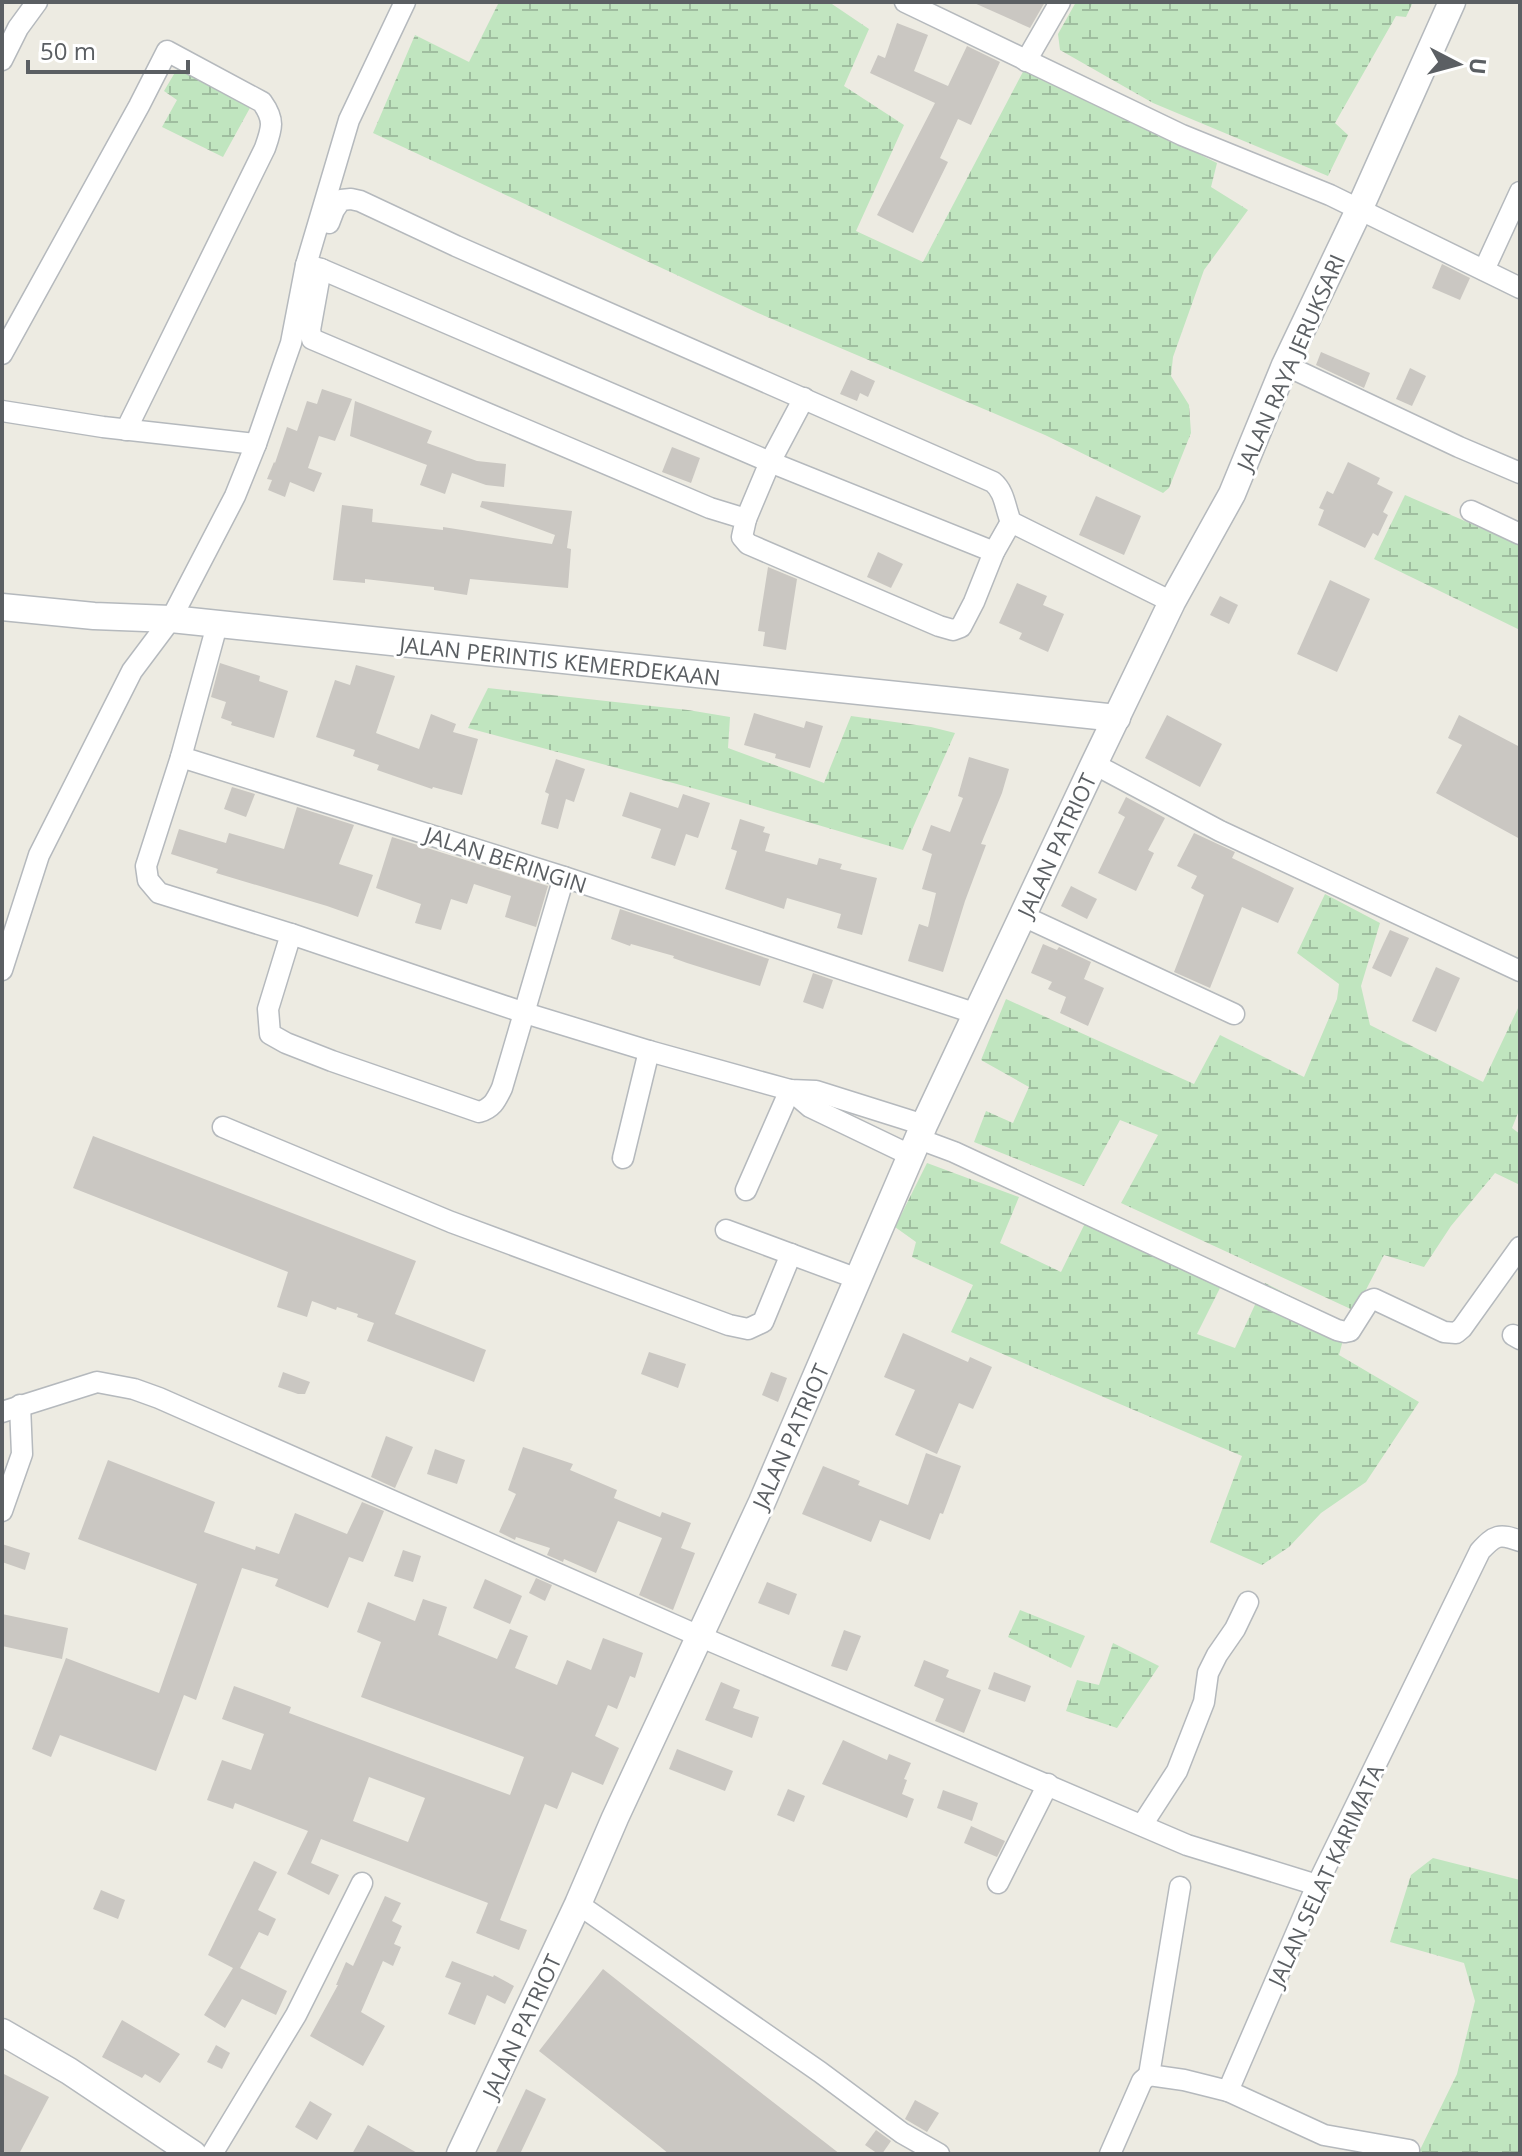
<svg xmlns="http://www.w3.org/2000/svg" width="1522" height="2156" viewBox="0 0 1522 2156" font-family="'Open Sans',sans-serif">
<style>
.wetland{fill:url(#wetland-marsh)}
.building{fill:#cac7c2;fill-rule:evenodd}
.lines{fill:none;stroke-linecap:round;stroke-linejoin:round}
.minor-casing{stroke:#b5b9bd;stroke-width:23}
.tertiary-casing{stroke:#b5b9bd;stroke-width:29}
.minor{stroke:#fff;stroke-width:20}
.tertiary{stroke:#fff;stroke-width:26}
.labels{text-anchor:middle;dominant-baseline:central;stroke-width:6;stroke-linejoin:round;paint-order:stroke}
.street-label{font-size:22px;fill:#5b5f63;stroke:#fff}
</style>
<defs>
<pattern id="wetland-marsh" width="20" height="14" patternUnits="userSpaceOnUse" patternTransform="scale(2)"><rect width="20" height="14" fill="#c0e5bf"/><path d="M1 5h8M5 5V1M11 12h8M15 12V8" fill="none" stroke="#9fbd9f"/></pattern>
</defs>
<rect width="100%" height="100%" fill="#edebe2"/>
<g class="wetland">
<polygon points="499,2 829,2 869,29 844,86 904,125 856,231 923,262 1025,68 1217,163 1211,187 1248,210 1204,270 1173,357 1171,376 1189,405 1191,433 1169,488 1163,493 1045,435 758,313 373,133 415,35 469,62"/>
<polygon points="1076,2 1413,2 1406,17 1396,16 1335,123 1348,135 1328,176 1153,103 1060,50 1058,34"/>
<polygon points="180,64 251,106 223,157 162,127 177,100 164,91"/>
<polygon points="1405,495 1520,545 1520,630 1374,559"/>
<polygon points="488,688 688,710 730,717 728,748 824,783 851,716 931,727 955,733 903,850 703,791 468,728"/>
<polygon points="1325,894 1380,923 1361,986 1370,1025 1483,1082 1520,1004 1520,1108 1512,1128 1520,1134 1520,1185 1495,1173 1451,1226 1424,1267 1384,1255 1355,1311 1121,1203 1158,1135 1120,1120 1084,1186 974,1142 986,1111 1013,1123 1029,1087 981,1060 1006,999 1194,1084 1220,1035 1304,1077 1337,999 1339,984 1297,953"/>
<polygon points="927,1163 1019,1197 1000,1243 1061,1272 1092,1209 1229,1270 1197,1334 1235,1348 1265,1283 1347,1325 1339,1355 1419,1402 1366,1482 1321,1513 1289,1547 1262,1565 1210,1542 1242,1456 951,1332 973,1285 912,1257 916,1242 895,1227"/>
<polygon points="1020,1610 1085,1636 1071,1668 1008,1637"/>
<polygon points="1113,1643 1159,1666 1117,1728 1066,1711 1077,1680 1099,1685"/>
<polygon points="1433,1858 1520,1880 1520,2154 1418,2154 1457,2074 1475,2001 1464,1963 1390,1942 1411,1875"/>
</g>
<g class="building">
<polygon points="972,2 1045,2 1030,28"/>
<polygon points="897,23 928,35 914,71 948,86 967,46 1000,62 971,125 958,119 940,158 948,162 913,233 877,215 935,103 870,73 878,55 885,58"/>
<polygon points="1442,264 1470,278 1460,300 1432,288"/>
<polygon points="1321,352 1370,373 1364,388 1316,365"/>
<polygon points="1410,368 1426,376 1412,406 1396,399"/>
<polygon points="851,370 875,381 868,397 860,393 857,401 840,394"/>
<polygon points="322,389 352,399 335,441 319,436 308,468 322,473 314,492 290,482 285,497 268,490 272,480 267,479 274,462 275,463 287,427 297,431 307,401 317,404"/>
<polygon points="355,401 432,431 427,443 477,461 506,464 504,487 486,485 452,473 445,494 420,485 427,465 350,436"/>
<polygon points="672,447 700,458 691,483 662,472"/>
<polygon points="1348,462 1380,478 1377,484 1393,492 1383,512 1388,515 1378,536 1373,533 1365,548 1318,525 1324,510 1319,508 1327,491 1333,494"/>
<polygon points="1096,496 1141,516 1124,555 1079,535"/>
<polygon points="482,501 572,511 567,548 571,549 568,588 470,579 467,595 434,590 434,587 365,579 365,583 333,580 342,505 373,509 372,522 443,530 443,527 552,544 555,535 480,507"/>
<polygon points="878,552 903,564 891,588 867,577"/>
<polygon points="768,567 797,579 786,650 763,646 765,632 758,631"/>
<polygon points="1330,580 1370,599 1337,672 1297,654"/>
<polygon points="1017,583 1047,596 1043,605 1064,614 1048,652 1019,639 1022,633 999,623"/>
<polygon points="1220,596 1238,605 1229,624 1210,615"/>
<polygon points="220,663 260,676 259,681 288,691 274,738 231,725 232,722 221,718 226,702 211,697"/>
<polygon points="356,665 395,676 376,733 419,749 431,714 456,724 453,732 478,739 462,795 433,787 432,789 377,770 379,765 353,756 355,750 316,737 335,680 350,685"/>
<polygon points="754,713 804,728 806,721 823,726 810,768 775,758 776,754 744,745"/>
<polygon points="1167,715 1222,744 1200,787 1145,758"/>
<polygon points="1459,715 1520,747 1520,839 1436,793 1462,745 1448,738"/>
<polygon points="969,757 1009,769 1002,793 981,844 986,845 965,901 943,972 908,961 919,924 928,927 936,893 922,889 932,854 922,850 931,825 950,832 963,798 958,796"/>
<polygon points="556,759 585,769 574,802 566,799 558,829 541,824 549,794 545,792"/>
<polygon points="232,787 255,794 246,817 224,809"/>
<polygon points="630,792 678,808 683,794 710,803 698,838 686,834 675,866 651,858 661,829 622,816"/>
<polygon points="1126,797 1165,818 1148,850 1154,853 1136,891 1098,873 1125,817 1118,813"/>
<polygon points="297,807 354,825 339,864 373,875 358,917 327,906 216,873 218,869 171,854 179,829 226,843 229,833 284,849"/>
<polygon points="740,819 765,827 763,832 770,834 765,851 817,865 819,858 842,864 840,869 877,878 862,935 837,928 841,914 787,898 784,909 725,889 737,851 731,849"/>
<polygon points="1194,833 1235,852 1232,858 1294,888 1278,923 1242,907 1210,988 1174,972 1204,895 1191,888 1197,876 1177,866"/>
<polygon points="392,837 548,886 536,927 505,917 511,896 474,884 467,904 451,899 441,930 415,923 421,904 376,888"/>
<polygon points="1071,886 1097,899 1087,919 1061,906"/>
<polygon points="620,909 769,959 760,986 687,963 673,958 674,956 631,944 630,946 611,939"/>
<polygon points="1390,930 1409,938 1391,977 1372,968"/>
<polygon points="1043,944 1057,950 1059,947 1091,962 1084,979 1104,988 1088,1026 1060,1013 1066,997 1048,989 1052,982 1031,973"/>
<polygon points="1436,967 1460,978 1436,1032 1412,1021"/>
<polygon points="813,973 833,980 823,1009 803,1002"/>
<polygon points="93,1136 416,1261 395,1314 486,1350 474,1382 367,1341 374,1323 357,1317 358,1314 337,1307 336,1310 312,1301 307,1317 277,1307 288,1272 73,1188"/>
<polygon points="903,1333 968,1362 970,1357 992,1367 973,1409 959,1403 937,1454 895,1435 915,1390 884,1377"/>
<polygon points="649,1352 686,1364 678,1388 641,1374"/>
<polygon points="283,1372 310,1382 305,1394 298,1394 278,1387"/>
<polygon points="771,1372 787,1378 778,1402 762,1395"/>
<polygon points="386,1436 413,1447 395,1488 371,1477"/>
<polygon points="523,1447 573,1464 570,1470 617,1490 614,1498 660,1517 662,1512 691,1523 681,1548 695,1553 673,1610 639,1595 662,1538 618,1521 596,1573 564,1559 563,1562 547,1555 550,1548 516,1537 515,1540 499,1532 516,1494 508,1490"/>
<polygon points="435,1449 465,1460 457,1484 427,1474"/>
<polygon points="926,1453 961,1466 943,1514 940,1513 930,1540 880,1520 871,1542 802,1514 823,1466 860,1481 858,1485 908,1505"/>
<polygon points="108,1460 215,1502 204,1532 255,1550 256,1546 279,1554 295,1513 347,1534 362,1502 384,1511 363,1562 349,1557 328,1608 275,1586 278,1579 242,1568 196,1700 184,1695 156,1771 60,1735 51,1757 32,1749 66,1658 159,1693 197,1584 78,1539"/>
<polygon points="2,1544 30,1553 25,1570 2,1562"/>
<polygon points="403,1550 421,1556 413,1582 394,1576"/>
<polygon points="536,1578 552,1585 545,1601 529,1593"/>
<polygon points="485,1579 522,1596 510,1624 473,1608"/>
<polygon points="767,1582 797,1594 789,1615 758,1603"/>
<path d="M423,1599L447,1607L438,1635L497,1659L510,1629L528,1636L515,1668L557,1685L567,1660L591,1670L603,1638L643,1653L635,1678L630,1676L617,1709L608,1705L595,1736L619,1748L603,1785L572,1772L557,1809L545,1804L500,1920L527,1930L519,1950L476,1933L488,1903L321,1839L311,1863L339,1875L329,1895L287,1874L308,1831L235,1803L233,1809L207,1800L222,1760L251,1770L264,1734L222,1719L234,1686L291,1707L289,1713L510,1795L524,1757L361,1697L381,1642L357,1632L368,1602L415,1621ZM369,1777L425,1798L408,1842L353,1821Z"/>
<polygon points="2,1614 68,1628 62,1659 2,1646"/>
<polygon points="844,1630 861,1636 847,1671 831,1666"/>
<polygon points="924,1660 949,1670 946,1677 981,1690 964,1733 935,1721 944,1699 914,1686"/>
<polygon points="994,1672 1031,1686 1025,1702 988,1689"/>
<polygon points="721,1682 740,1690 733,1708 759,1717 752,1738 705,1720"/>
<polygon points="843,1740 887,1760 889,1754 911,1763 904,1779 907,1780 902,1794 914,1799 907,1818 822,1784"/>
<polygon points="677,1749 733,1771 725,1791 669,1769"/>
<polygon points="788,1789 805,1796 794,1822 777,1815"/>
<polygon points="943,1790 978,1803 972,1821 937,1808"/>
<polygon points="971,1826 1005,1841 997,1857 964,1843"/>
<polygon points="254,1861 277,1872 258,1910 276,1919 268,1936 259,1932 240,1968 287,1991 276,2015 242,1999 225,2028 204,2015 233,1968 208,1955"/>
<polygon points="101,1890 125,1900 118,1919 93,1909"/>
<polygon points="385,1896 401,1903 392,1921 402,1926 394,1944 401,1947 393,1966 383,1961 361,2012 385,2026 363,2066 310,2036 338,1985 336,1985 346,1962 353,1966"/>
<polygon points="452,1961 493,1977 494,1975 514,1986 505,2004 487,1995 475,2025 448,2014 461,1983 445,1977"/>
<polygon points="603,1969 656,2011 840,2154 669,2154 658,2145 539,2051"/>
<polygon points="122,2020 180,2054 160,2083 145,2074 142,2078 102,2057"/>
<polygon points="216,2045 230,2053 222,2069 207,2062"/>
<polygon points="2,2073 49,2097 19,2154 2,2154"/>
<polygon points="526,2089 546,2099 520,2154 495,2154"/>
<polygon points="915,2100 939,2113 927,2132 905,2119"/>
<polygon points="310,2101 332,2114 317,2140 295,2127"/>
<polygon points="368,2125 419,2154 352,2154"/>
<polygon points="876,2130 891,2141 882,2154 878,2154 865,2145"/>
</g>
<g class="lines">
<defs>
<g id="minor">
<polyline points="905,2 1182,135 1330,195 1520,288"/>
<polyline points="2,60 18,28 37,2"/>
<polyline points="1026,61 1060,2"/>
<path d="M329,223L334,210L341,200L351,199L360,201L456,246L993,482C1005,492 1005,508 1011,522L1172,602"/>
<polyline points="306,265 321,269 310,330 312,339 710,508 746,519 742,537 748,544 939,626 953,630 961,627 974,602 994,552 1011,522"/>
<polyline points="321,269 770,462 994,552"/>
<polyline points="1484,270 1520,192"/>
<path d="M2,354L139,106L167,51L262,102C275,120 272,128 265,148L126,430"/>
<polyline points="1285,365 1459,447 1520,473"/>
<polyline points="2,411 103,427 256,444"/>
<polyline points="1471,511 1520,534"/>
<polyline points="746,519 770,462 804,398"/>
<polyline points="217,625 181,757 564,877 977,1014"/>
<polyline points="181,757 146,866 148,880 159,893 291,934 525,1013 649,1051 790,1090 816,1091 924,1125"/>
<polyline points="1094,764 1220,831 1520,971"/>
<polyline points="1023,916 1234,1014"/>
<path d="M291,934L268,1009L270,1034L286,1043L332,1061L479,1112C493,1108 496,1100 502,1088L564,877"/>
<polyline points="2,970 39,855 132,671 171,619 235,496 256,444 284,363 291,343 306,265 349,120 405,2"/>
<polyline points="790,1090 810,1107 912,1156"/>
<polyline points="223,1127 451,1222 729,1325 748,1329 763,1322 791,1254"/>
<polyline points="919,1139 954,1152 1337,1330 1345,1332 1350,1331 1369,1301 1374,1299 1444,1332 1456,1333 1462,1328 1520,1247"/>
<polyline points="623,1158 649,1051"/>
<polyline points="746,1190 790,1090"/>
<polyline points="726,1230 858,1279"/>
<polyline points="1513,1335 1520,1339"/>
<polyline points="2,1412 97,1382 134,1389 159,1398 699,1636 1187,1845 1317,1885"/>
<polyline points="2,1511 22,1454 20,1405"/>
<polyline points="1142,1825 1177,1771 1204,1702 1208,1673 1217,1655 1235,1629 1248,1602"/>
<polyline points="998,1883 1048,1784"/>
<polyline points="578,1904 820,2072 902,2133 939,2154"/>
<polyline points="1149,2075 1180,1887"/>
<polyline points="1228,2091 1324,2135 1409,2150"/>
<polyline points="212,2154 296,2015 362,1883"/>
<path d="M1110,2154L1142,2081L1149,2075L1184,2080L1228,2091L1317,1885L1480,1551C1495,1535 1499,1533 1520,1541"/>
</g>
<g id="tertiary">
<polyline points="2,607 94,616 171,619 1117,718"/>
<polyline points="2,2032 69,2071 193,2154"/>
<polyline points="460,2154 578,1904 615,1818 762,1502 924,1125 1094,764 1172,602 1232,494 1285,365 1359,210 1452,2"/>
</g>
</defs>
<use href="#minor" class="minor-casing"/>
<use href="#tertiary" class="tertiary-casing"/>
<use href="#minor" class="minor"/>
<use href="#tertiary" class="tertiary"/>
</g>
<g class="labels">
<g class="street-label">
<text transform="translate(1290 362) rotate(-66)">JALAN RAYA JERUKSARI</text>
<text transform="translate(560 660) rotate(6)">JALAN PERINTIS KEMERDEKAAN</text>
<text transform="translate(1056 845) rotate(-65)">JALAN PATRIOT</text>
<text transform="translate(506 859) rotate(18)">JALAN BERINGIN</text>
<text transform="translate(790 1436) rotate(-66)">JALAN PATRIOT</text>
<text transform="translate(1325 1875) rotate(-65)">JALAN SELAT KARIMATA</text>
<text transform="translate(521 2026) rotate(-65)">JALAN PATRIOT</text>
</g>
</g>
<rect width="1522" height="2156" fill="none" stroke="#5b5f63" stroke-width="8"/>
<g transform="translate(1458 64) rotate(96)" stroke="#ffffff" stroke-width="6" paint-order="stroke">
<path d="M0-6L14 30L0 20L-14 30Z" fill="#5b5f63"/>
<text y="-12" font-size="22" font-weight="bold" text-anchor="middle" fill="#5b5f63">U</text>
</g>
<path d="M28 60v12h160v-12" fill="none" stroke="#5b5f63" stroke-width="4"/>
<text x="40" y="60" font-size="24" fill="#5b5f63" stroke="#ffffff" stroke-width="6" paint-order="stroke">50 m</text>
</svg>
